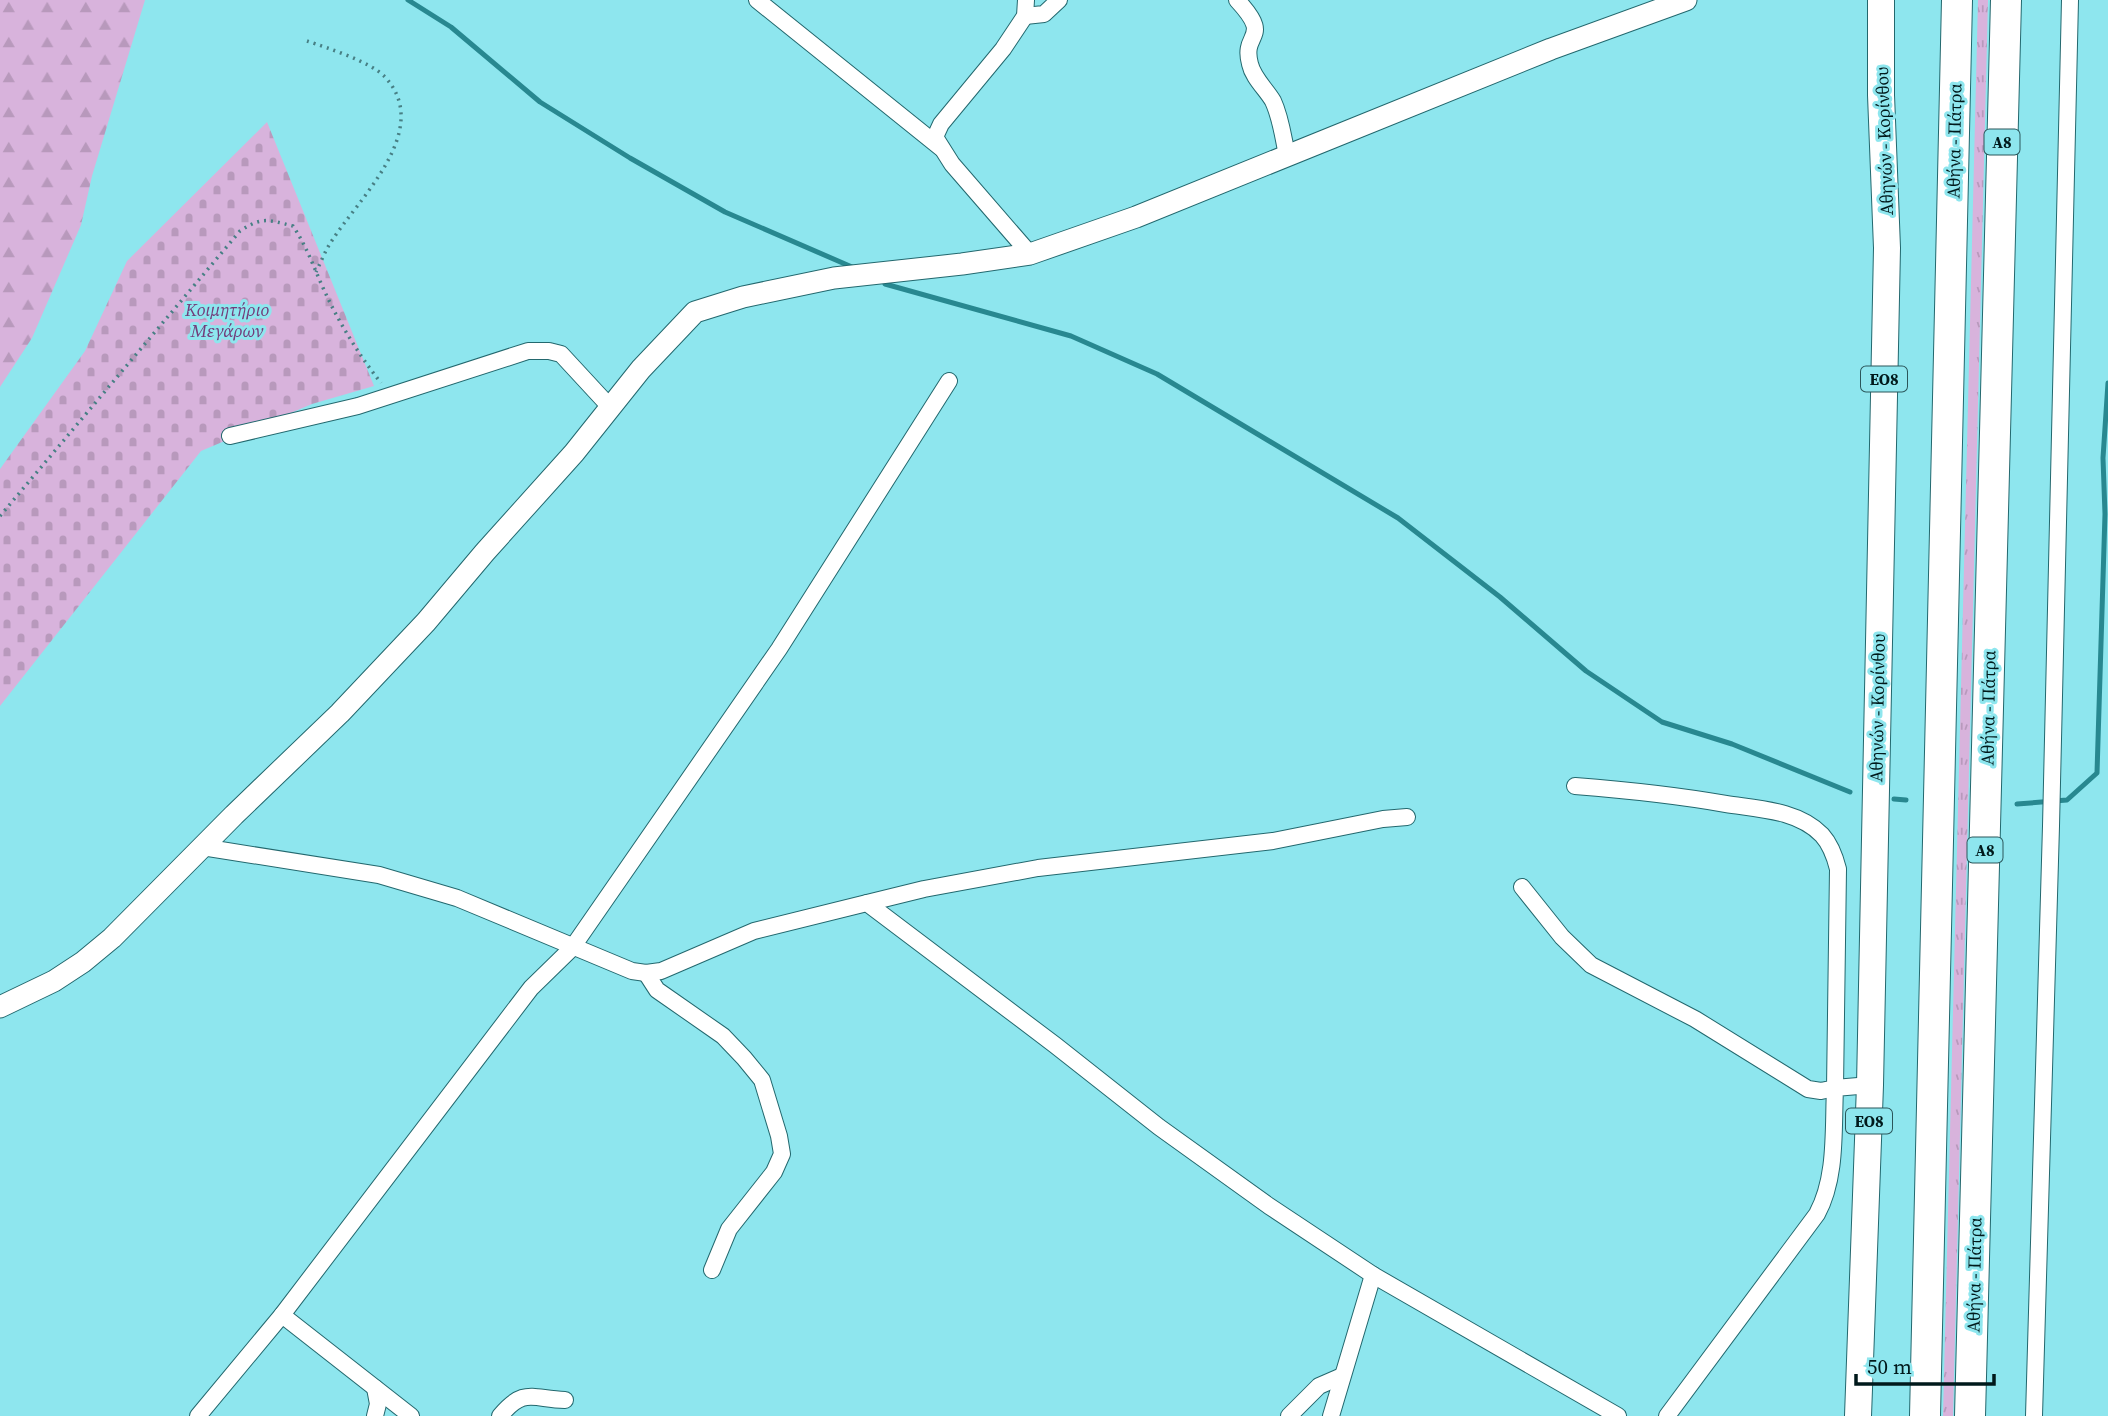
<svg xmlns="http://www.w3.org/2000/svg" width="2108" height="1416" viewBox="0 0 2108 1416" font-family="'Source Serif 4',serif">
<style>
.grass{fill:url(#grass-tufts)}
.forest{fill:url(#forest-firs)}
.cemetery{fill:url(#cemetery-stones)}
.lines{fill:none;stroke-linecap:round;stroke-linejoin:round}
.stream{stroke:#288890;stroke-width:5}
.minor-casing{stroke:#23686e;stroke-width:18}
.tertiary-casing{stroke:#23686e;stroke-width:23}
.primary-casing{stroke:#23686e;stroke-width:28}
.motorway-casing{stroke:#23686e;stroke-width:32}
.path{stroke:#477f84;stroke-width:3.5;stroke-dasharray:2 5;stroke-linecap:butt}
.minor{stroke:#fff;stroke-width:16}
.tertiary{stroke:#fff;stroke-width:21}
.primary{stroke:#fff;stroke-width:26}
.motorway{stroke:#fff;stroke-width:30}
.labels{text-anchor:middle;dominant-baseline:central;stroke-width:6;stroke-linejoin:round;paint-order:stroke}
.shield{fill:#8ee6ee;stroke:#2b565a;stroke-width:2}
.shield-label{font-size:16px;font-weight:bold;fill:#00191b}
.street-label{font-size:18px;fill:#00191b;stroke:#8ee6ee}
.park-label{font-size:18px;font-style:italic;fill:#733c7a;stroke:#8ee6ee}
</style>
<defs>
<pattern id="grass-tufts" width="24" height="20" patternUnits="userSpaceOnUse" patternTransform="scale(1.75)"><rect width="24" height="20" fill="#d8b3dc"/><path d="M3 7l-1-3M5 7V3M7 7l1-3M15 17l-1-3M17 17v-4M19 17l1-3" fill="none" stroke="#b899bc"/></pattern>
<pattern id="forest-firs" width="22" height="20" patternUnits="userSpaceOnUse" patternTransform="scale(1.75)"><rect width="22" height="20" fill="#d8b3dc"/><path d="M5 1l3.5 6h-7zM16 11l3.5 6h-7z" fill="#b899bc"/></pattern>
<pattern id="cemetery-stones" width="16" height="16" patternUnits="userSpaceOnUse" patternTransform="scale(1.75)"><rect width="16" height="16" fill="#d8b3dc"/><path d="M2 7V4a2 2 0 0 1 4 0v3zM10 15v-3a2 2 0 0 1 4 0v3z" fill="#b899bc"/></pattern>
</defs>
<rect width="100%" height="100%" fill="#8ee6ee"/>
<polygon class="grass" points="1978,0 1988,0 1953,1416 1943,1416"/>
<polygon class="forest" points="0,0 145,0 92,176 81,225 32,338 0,387"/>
<polygon class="cemetery" points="267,122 374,386 312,404 201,451 0,706 0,469 85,351 127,261"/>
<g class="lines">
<g class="stream">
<polyline points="408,0 451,27 540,102 630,158 725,212 852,267"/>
<polyline points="885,284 1071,336 1157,374 1398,518 1500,597 1586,671 1662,722 1732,744 1850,792"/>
<polyline points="1894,799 1906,800"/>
<polyline points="2017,804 2067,800 2097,773 2105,514 2103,458 2108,383"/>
</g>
<defs>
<g id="minor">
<polyline points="757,0 941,148"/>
<polyline points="1026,0 1025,16 1003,49 941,124 935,137 952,164 1030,254"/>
<path d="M1237,0C1274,40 1241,31 1250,64C1253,78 1266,89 1273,101C1281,118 1283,137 1287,155"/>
<polyline points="1025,16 1044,14 1059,0"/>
<polyline points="230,436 358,406 528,351 549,351 561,354 610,407"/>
<polyline points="202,847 379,875 457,898 632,971 646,973 661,971 754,931 867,903 1055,1045 1159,1127 1269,1206 1373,1275 1618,1416"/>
<path d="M1522,887L1562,937L1591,965L1695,1019L1808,1089L1821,1091L1835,1088L1838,869C1835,857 1831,845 1822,835C1798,810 1758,809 1726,804C1675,795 1626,790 1575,786"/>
<polyline points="867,903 924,889 1038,868 1273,841 1383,819 1407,817"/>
<polyline points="646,973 657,990 723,1036 744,1058 762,1080 779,1136 782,1154 774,1172 729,1229 712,1270"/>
<polyline points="282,1315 411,1416"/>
<polyline points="198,1416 282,1315 531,988 572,948 779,649 949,381"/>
<polyline points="375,1416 378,1404 375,1388"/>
<path d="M500,1416C524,1387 532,1399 565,1400"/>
<polyline points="1289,1416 1319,1386 1342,1376"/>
<polyline points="1331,1416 1373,1275"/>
<path d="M1667,1416L1817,1214C1837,1177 1833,1130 1835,1088L1870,1085"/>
<polyline points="2034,1416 2051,826 2070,0"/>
</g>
<polyline id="tertiary" points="0,1007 54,981 83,962 112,938 234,815 340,713 426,622 485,552 574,453 641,369 695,312 743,297 834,278 962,264 1030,254 1136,217 1551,49 1686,0"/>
<polyline id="primary" points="1858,1416 1870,1085 1887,248 1881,95 1881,0"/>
<g id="motorway">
<polyline points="1925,1416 1957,0"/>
<polyline points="1970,1416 2006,0"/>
</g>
</defs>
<use href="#minor" class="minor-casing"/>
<use href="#tertiary" class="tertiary-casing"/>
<use href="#primary" class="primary-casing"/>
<use href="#motorway" class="motorway-casing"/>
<g class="path">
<path d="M307,41C328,48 371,62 385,77C434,130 358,199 331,242C325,251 321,262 316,272"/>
<path d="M0,516L240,231C262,216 269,220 293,226C307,247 314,268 324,290C339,323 359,355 381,383"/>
</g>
<use href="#minor" class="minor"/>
<use href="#tertiary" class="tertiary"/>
<use href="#primary" class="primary"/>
<use href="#motorway" class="motorway"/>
</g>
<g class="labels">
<g class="shield">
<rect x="1984.5" y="129.5" width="35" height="25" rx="5"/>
<rect x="1861" y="366.5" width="46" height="25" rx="5"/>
<rect x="1967.5" y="837.5" width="35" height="25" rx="5"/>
<rect x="1846" y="1108.5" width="46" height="25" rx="5"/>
</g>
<g class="shield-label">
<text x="2002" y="142">Α8</text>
<text x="1884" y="379">ΕΟ8</text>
<text x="1985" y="850">Α8</text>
<text x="1869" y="1121">ΕΟ8</text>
</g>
<g class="street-label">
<text transform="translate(1884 141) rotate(-92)">Αθηνών - Κορίνθου</text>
<text transform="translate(1954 141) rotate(-89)">Αθήνα - Πάτρα</text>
<text transform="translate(1877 708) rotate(-89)">Αθηνών - Κορίνθου</text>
<text transform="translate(1988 708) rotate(-89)">Αθήνα - Πάτρα</text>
<text transform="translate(1974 1275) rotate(-89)">Αθήνα - Πάτρα</text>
</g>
<g class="park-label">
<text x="227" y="309">Κοιμητήριο<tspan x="227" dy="21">Μεγάρων</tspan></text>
</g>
</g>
<path d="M1856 1374v10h138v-10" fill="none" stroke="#00191b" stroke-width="3.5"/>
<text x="1867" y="1374" font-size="21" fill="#00191b" stroke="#8ee6ee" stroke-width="5" paint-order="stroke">50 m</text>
</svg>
